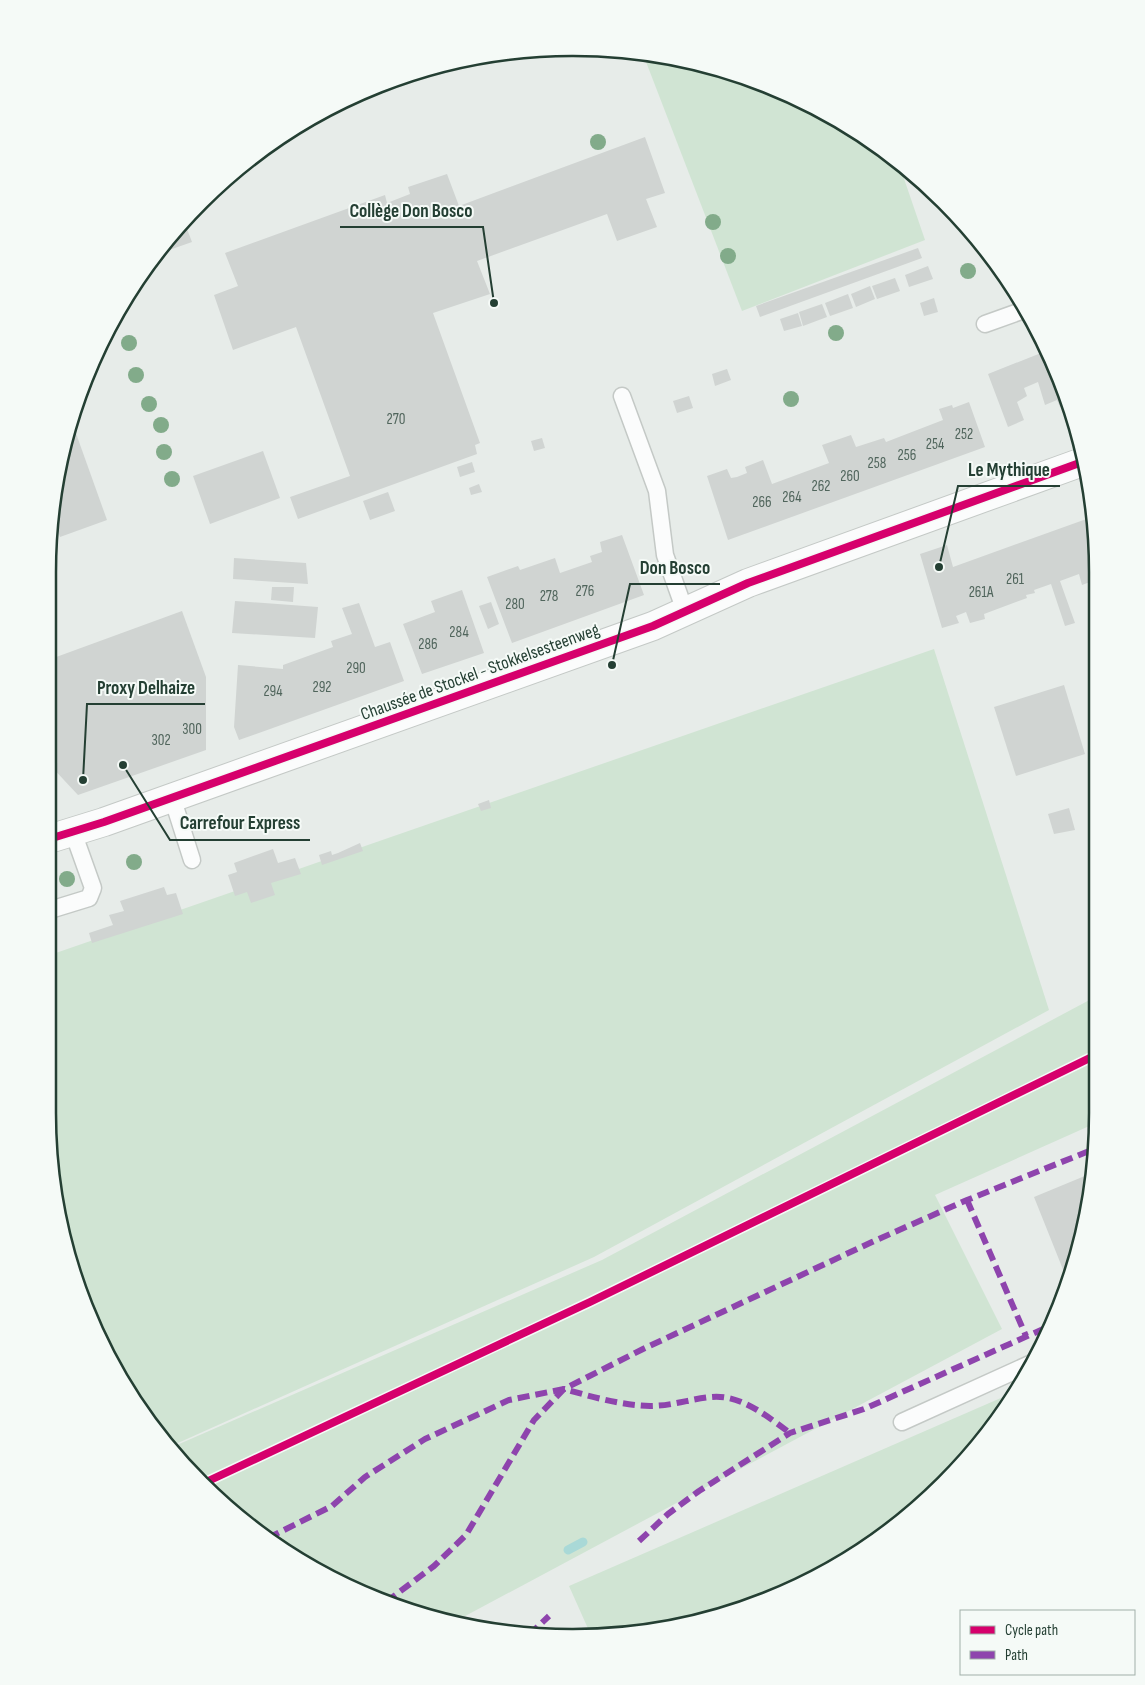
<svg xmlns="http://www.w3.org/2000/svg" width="1145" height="1685" viewBox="0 0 1145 1685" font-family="'Sofia Sans Condensed',sans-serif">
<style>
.green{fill:#d0e4d3}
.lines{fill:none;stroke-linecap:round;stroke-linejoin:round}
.stream{stroke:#a9d9d7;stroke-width:9}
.building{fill:#d0d4d2}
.service-casing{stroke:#c4c9c6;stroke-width:19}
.tertiary-casing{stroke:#c4c9c6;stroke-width:30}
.service{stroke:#fbfcfc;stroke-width:16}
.tertiary{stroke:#fbfcfc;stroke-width:28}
.quiet{stroke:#8e44ad;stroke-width:6;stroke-dasharray:12 6;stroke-linecap:butt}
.cycleway-casing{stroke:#f5faf7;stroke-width:11}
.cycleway{stroke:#d6006c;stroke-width:8}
.tree{fill:#82ab8a}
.labels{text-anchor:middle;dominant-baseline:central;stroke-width:4;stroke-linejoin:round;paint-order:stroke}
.number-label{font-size:15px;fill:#50655c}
.street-label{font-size:18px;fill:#243f33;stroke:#f5faf7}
.rim{fill:none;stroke:#243f33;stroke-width:2.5}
.leader{fill:none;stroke:#243f33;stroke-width:2}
.callout-dot{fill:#243f33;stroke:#f5faf7;stroke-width:2}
.callout-label{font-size:19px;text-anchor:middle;font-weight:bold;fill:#243f33;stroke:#f5faf7;stroke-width:4;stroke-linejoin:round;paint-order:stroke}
</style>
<rect width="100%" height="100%" fill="#e7ece9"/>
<g class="green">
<polygon points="643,54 675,58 773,87 864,136 899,164 925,240 742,311"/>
<polygon points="934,649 1049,1010 594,1257 169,1447 136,1404 75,1281 52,1181 50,955"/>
<polygon points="1097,996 1096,1123 935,1195 1002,1329 454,1622 372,1598 253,1529 178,1459 170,1448 602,1260"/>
<polygon points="1010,1394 1011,1397 989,1432 944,1484 835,1567 773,1598 675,1627 590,1633 569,1586"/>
</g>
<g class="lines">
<polyline class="stream" points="568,1550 583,1542"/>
</g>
<g class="building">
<polygon points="645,137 665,193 646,199 657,227 617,241 607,214 477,261 490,294 433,313 480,443 475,445 477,454 298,519 290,497 350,476 296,327 233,350 214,295 238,286 225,253 385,195 387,203 410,194 408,187 447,174 459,206"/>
<polygon points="184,221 192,242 155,255 157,259 150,262 156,253"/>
<polygon points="918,248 922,258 760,317 756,306"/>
<polygon points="928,266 933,279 909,287 905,275"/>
<polygon points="895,278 900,291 877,299 872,286"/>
<polygon points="870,286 875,299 856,307 851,294"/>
<polygon points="848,294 853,308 830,316 825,303"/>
<polygon points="934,298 938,312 924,316 920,303"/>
<polygon points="822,304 827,317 803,326 799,312"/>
<polygon points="798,313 802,326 784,331 780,319"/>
<polygon points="1046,351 1057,371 1067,404 1060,407 1057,400 1045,405 1038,382 1024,388 1027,396 1017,402 1024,420 1008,427 988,374"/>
<polygon points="727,369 731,380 715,386 712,374"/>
<polygon points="689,396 693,408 677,413 673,401"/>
<polygon points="969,402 985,447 728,540 707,476 727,469 731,478 737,477 747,473 745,467 763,460 772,484 829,463 822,445 851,435 856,447 884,438 886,442 943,420 939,409 952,405 953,408"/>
<polygon points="73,425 107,520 60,537 53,516 58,470"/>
<polygon points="542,438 545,448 534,451 531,441"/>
<polygon points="263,451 280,498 210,524 193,476"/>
<polygon points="472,462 475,472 460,477 457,467"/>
<polygon points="479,484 482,492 471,495 469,488"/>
<polygon points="388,492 395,511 370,520 363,501"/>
<polygon points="1092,517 1098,579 1082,585 1079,574 1060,581 1075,623 1065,626 1051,584 1034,590 1035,593 1026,595 1027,598 984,614 985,619 970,623 966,612 956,616 959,623 942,628 920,554 947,545 953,567"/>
<polygon points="622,535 644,595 512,643 487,577 518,566 520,570 555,558 560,573 592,562 590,556 602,552 600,542"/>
<polygon points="234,558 306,563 308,584 233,579"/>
<polygon points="272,587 294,587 293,602 271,600"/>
<polygon points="462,590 484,653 422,674 403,624 435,612 431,601"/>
<polygon points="235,601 318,607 315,638 232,633"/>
<polygon points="491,602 499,624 488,629 479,606"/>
<polygon points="359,603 375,647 390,642 404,681 239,740 234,727 238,665 283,669 283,665 333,647 331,641 352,634 342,608"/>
<polygon points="182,611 206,677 206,750 78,795 49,764 48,660"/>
<polygon points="1064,685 1085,754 1016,776 994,707"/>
<polygon points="489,800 491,808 481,811 478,804"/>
<polygon points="1069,808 1075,830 1054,834 1048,814"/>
<polygon points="360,843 363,851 322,865 319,855 331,851 332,855 338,853"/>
<polygon points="273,849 278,863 295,858 301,874 271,883 275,895 251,903 247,892 235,896 228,875 237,872 234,863"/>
<polygon points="164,887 167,895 176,893 183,914 92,943 89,933 113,925 109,915 124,911 120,901"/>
<polygon points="1092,1173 1087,1215 1066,1277 1034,1197"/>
</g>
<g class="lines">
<defs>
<g id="service">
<polyline points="985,324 1024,310"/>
<polyline points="622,396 657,491 665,555 685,611"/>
<polyline points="172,797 192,860"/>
<polyline points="50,910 89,898 93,888 73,832"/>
<polyline points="902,1422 1032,1363"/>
</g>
<polyline id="tertiary" points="49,839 104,822 653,626 748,583 1085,461"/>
</defs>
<use href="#service" class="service-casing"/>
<use href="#tertiary" class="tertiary-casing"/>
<use href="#service" class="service"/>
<use href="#tertiary" class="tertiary"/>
<g class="quiet">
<polyline points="967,1200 1026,1336"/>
<polyline points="268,1538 332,1506 365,1477 425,1439 509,1400 564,1389 643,1349 872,1242 967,1200 1094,1149"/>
<polyline points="639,1541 668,1514 699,1491 790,1433 864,1409 1050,1326"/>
<path d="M386,1602L434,1566L466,1535L534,1420L564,1389C593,1397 620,1405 650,1406C671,1406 691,1399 711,1397C741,1394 768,1417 790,1433"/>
<polyline points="529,1635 549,1616"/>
</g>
<defs>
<g id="cycleway">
<polyline points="49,839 104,822 653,626 748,583 1085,461"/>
<polyline points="204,1483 590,1302 1098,1054"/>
</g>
</defs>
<use href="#cycleway" class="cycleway-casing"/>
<use href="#cycleway" class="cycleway"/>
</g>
<g class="tree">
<circle cx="598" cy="142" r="8"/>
<circle cx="713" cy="222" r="8"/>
<circle cx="728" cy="256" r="8"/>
<circle cx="968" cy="271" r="8"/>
<circle cx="836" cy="333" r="8"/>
<circle cx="129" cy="343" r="8"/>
<circle cx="136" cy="375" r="8"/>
<circle cx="791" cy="399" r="8"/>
<circle cx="149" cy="404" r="8"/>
<circle cx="161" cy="425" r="8"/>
<circle cx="164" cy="452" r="8"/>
<circle cx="172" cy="479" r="8"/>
<circle cx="134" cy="862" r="8"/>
<circle cx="67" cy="879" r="8"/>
</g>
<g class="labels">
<g class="number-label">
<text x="396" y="419">270</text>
<text x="964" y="434">252</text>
<text x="935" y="444">254</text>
<text x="907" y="455">256</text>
<text x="877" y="463">258</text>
<text x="850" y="476">260</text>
<text x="821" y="486">262</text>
<text x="792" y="497">264</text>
<text x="762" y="502">266</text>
<text x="1015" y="579">261</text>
<text x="585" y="591">276</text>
<text x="981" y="592">261A</text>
<text x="549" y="596">278</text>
<text x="515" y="604">280</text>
<text x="459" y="632">284</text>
<text x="428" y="644">286</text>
<text x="356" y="668">290</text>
<text x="322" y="687">292</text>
<text x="273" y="691">294</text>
<text x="192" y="729">300</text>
<text x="161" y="740">302</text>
</g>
<g class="street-label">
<text transform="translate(480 672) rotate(-20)">Chaussée de Stockel - Stokkelsesteenweg</text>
</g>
</g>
<path d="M0 0H1145V1685H0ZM572 56H573A516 516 0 0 1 1089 572V1113A516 516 0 0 1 573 1629H572A516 516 0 0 1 56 1113V572A516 516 0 0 1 572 56Z" fill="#f5faf7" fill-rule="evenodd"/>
<path class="rim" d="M572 56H573A516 516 0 0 1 1089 572V1113A516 516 0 0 1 573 1629H572A516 516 0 0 1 56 1113V572A516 516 0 0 1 572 56Z"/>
<path class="leader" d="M494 303L483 227H340M939 567L958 486H1060M612 665L630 584H720M83 780L87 704H205M123 765L170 840H310"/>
<g class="callout-dot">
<circle cx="494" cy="303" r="5"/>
<circle cx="939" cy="567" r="5"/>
<circle cx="612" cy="665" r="5"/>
<circle cx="83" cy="780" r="5"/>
<circle cx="123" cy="765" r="5"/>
</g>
<g class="callout-label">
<text x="411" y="217">Collège Don Bosco</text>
<text x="1009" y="476">Le Mythique</text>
<text x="675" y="574">Don Bosco</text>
<text x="146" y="694">Proxy Delhaize</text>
<text x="240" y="829">Carrefour Express</text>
</g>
<rect x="960" y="1610" width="175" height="65" fill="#f5faf7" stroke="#a1afa9"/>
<rect x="970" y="1626" width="25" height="8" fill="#d6006c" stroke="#a1afa9"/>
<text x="1005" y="1635" font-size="15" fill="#243f33">Cycle path</text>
<rect x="970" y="1651" width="25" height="8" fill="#8e44ad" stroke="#a1afa9"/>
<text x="1005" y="1660" font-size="15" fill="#243f33">Path</text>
</svg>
